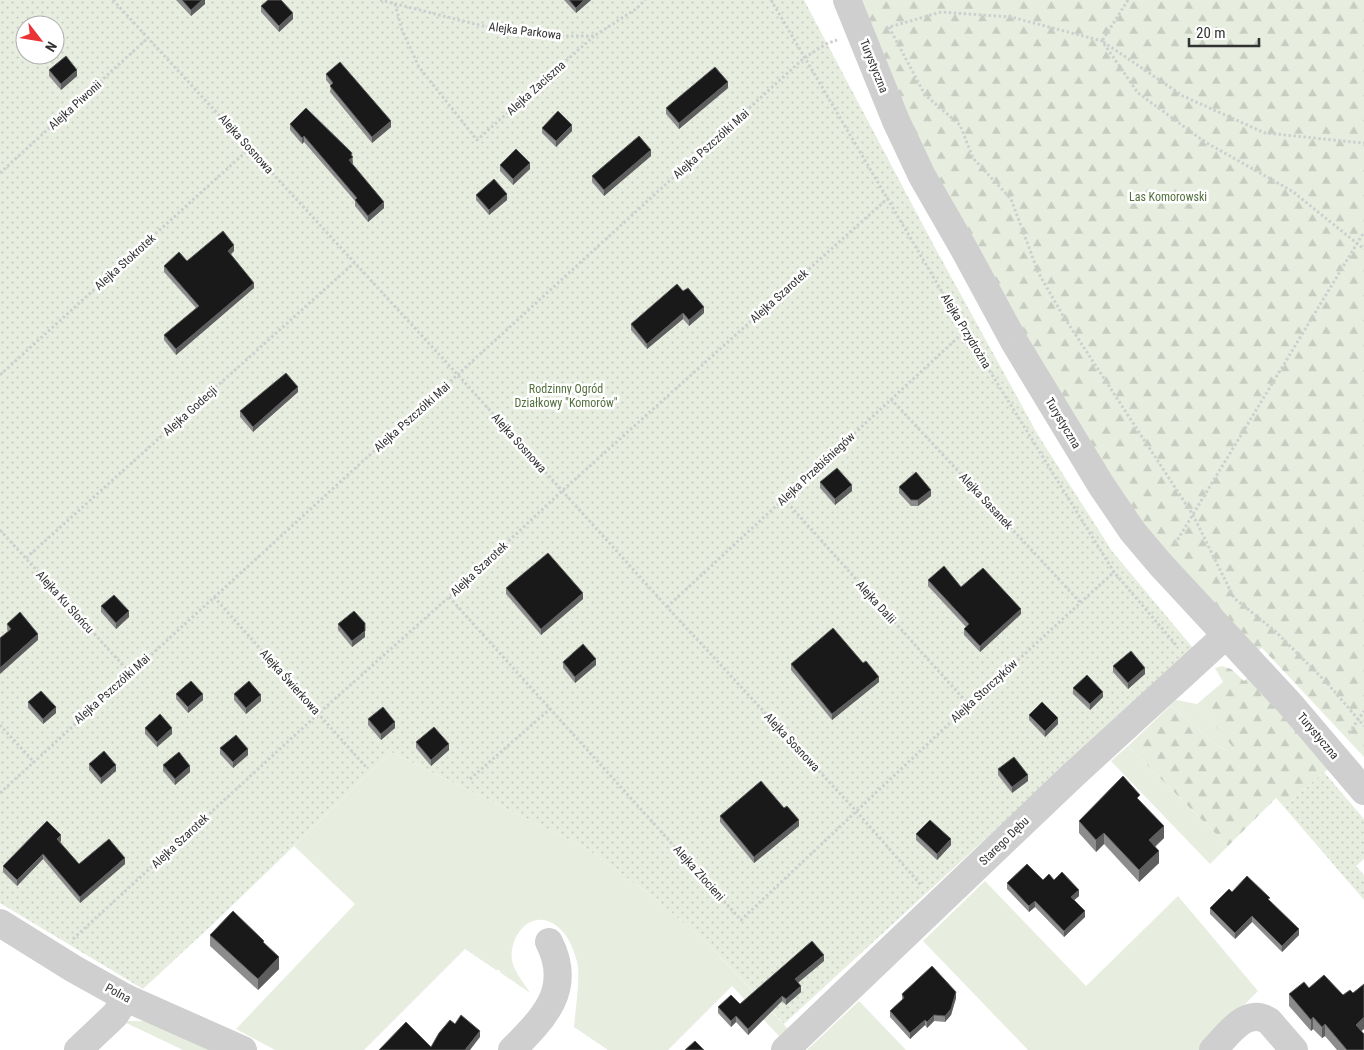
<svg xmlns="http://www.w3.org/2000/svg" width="1364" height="1050" viewBox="0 0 1364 1050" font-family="'Roboto Condensed',sans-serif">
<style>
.grass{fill:#e7eee0}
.forest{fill:url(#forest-firs)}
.garden{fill:url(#garden-dots);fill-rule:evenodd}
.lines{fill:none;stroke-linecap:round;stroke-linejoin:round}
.path{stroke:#cfcfcf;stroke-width:3;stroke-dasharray:2.5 2.5;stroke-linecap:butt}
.minor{stroke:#cfcfcf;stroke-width:28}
.wall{fill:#8c8c8c}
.shaded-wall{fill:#5e5e5e}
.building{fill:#191919;stroke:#5e5e5e}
.labels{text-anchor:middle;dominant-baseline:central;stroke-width:5;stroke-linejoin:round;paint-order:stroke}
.street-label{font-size:12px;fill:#323232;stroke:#fff}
.park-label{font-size:12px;fill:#526f3d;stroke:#fff}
</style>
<defs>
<pattern id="forest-firs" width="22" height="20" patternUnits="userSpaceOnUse" patternTransform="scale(1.25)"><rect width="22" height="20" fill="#e7eee0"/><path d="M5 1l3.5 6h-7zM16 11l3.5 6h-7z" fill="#c7cdc1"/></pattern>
<pattern id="garden-dots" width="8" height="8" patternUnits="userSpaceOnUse" patternTransform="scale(1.25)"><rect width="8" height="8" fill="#e7eee0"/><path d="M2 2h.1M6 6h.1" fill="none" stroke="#c7cdc1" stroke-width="1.8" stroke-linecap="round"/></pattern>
</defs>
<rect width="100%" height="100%" fill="#fff"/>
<g class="grass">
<polygon points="1176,700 1197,704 1233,746 1226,750 1217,746 1171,705"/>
<polygon points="1128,746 1228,846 1210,864 1111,761"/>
<path d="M391,752L586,848L656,899L708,944L788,1029L779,1036L732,986L668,1050H608L574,1027C575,1013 581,974 577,962C573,945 563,923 543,920C523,917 509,943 512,960C514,972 524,983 530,993L501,973L499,970H496L465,949L364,1050H275L236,1029L355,904L294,846Z"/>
<polygon points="985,881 1086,986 1178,896 1258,991 1199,1050 1028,1050 923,941"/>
<polygon points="859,1001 906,1050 807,1050"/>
<polygon points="122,1021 149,1021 221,1050 183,1050"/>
</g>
<g class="forest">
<polygon points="855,0 1364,0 1364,757 1262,648 1255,652 1141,526 944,199"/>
<polygon points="1222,666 1231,669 1244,681 1250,676 1333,767 1324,772 1284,807 1276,798 1228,846 1128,746 1171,705 1217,746 1225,750 1232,746 1197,704 1223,682 1215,668"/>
</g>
<g class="garden">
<path d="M0,0H804L933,244L1038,435L1112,551L1193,648L784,1024L708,944L656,899L586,848L391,752L213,924L143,989L0,903ZM25,25H55V55H25Z"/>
<polygon points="1324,772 1364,819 1364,859 1356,866 1364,875 1364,900 1284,807"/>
</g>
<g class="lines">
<g class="path">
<polyline points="113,0 458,375 667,607 857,812 921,885"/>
<polyline points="380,0 487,27 552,36 594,36 636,9 645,0"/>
<polyline points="771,0 965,331 1114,572 1177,646"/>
<polyline points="1128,0 1102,41 1183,96 1265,133 1364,143"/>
<polyline points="395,4 402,30 419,67 477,140 594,36"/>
<polyline points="889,27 925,95 960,125 973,158 1011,199 1038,272 1062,314 1193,515 1234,598 1275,631 1328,684 1364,726"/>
<polyline points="886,28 941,12 1011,17 1102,41 1138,93 1205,142 1292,191 1364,249"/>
<polyline points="0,173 149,37"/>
<polyline points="0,375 250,148"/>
<polyline points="891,399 1080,602"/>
<polyline points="784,499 969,705"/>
<polyline points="0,530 130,673"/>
<polyline points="1175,544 1364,232"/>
<polyline points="26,558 354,263"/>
<polyline points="214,597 366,767"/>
<polyline points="449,597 741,920 969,705 1114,572"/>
<polyline points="667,607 965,331"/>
<polyline points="0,725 33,761"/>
<polyline points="1349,733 1364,711"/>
<polyline points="470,779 550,709"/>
<polyline points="0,793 804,58 826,44 837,40"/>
<polyline points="73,939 318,714 449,597 562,491 887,199"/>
</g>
<g class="minor">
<polyline points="847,0 896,121 922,176 964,249 1015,343 1101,485 1133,532 1161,565 1290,704 1364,791"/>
<polyline points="0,923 74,969 126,998 243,1050"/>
<polyline points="78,1050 115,1015 126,998"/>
<path d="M512,1050C544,1018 573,989 549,942"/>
<polyline points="785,1050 1073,775 1225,636"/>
<path d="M1213,1050C1228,1035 1246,1006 1269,1021L1294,1050"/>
</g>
</g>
<g class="wall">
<polygon points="176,0 205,0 205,4 191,16"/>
<polygon points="564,0 591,0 576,13"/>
<polygon points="261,6 293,19 279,32 261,12"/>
<polygon points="49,70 77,76 61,90 49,76"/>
<polygon points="326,74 391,127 372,143 330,92 331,86 326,80"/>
<polygon points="728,88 679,129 666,114 666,108"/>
<polygon points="290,124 352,156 352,163 384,208 368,222 355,206 355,201 304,142 302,144 290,130"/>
<polygon points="542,128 572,131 556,147 542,133"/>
<polygon points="651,156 604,196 592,182 592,176"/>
<polygon points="500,165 530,169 513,185 500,171"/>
<polygon points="476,195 507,200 489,215 476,200"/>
<polygon points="234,251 231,254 254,288 176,355 164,340 164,335 196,308 164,272 164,266"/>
<polygon points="683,291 704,313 689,326 683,319 647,349 631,330 631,324"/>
<polygon points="298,392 253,432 240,417 240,411"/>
<polygon points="820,482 852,491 835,505 820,488"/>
<polygon points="899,487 931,496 918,506 911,506 899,493"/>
<polygon points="928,580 961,587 1021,614 980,652 964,635 964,629 966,627 928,586"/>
<polygon points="506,588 583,599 541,635 506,594"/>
<polygon points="101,606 129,617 116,629 101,612"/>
<polygon points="7,624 38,640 8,631 7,630"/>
<polygon points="338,624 365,637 352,647 338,630"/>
<polygon points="563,662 596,665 575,683 563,668"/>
<polygon points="791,664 879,682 832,720 791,670"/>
<polygon points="1113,666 1145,674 1128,689 1113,672"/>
<polygon points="1073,688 1103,697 1090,710 1073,694"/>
<polygon points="176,694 203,700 188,713 176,699"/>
<polygon points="234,694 261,701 246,714 234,700"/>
<polygon points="28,702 56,713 43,724 28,708"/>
<polygon points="1029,715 1058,724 1045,737 1029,720"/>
<polygon points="368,719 395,728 381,740 368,725"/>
<polygon points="145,728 172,734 157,747 145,734"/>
<polygon points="416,742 449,750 431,766 416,748"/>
<polygon points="220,748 248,755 233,768 220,754"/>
<polygon points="89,764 116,771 101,784 89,770"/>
<polygon points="163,765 190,772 175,785 163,771"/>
<polygon points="998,769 1028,781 1012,793 998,775"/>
<polygon points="1140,801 1164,838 1155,847 1159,863 1139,882 1104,844 1096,852 1079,833 1079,821"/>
<polygon points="784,808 799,826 754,863 720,822 720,816"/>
<polygon points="916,834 951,845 937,860 916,840"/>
<polygon points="61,841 60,842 79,864 125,864 80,903 43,859 17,886 3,872 3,866"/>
<polygon points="1043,880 1054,880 1079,896 1074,900 1085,917 1064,937 1035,907 1029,912 1007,889 1007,883"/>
<polygon points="1232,892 1270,901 1299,935 1282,952 1252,922 1235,939 1210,914 1210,908"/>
<polygon points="210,935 264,943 279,969 258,990 210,946"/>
<polygon points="824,961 798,983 801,992 786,1005 782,1001 748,1035 736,1022 731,1027 718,1013 718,1007 740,1004"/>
<polygon points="1309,988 1343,995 1353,993 1362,1031 1364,1050 1337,1050 1325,1036 1322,1038 1313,1029 1311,1031 1289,1006 1289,994"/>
<polygon points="902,994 956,998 951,1015 945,1022 934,1021 927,1028 925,1025 910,1039 890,1017 890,1011 902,1000"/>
</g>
<g class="shaded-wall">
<polygon points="202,0 205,0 205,4 191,16 191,10"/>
<polygon points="584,0 591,0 576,13 576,8"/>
<polygon points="293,13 293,19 279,32 279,26"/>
<polygon points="77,70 77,76 61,90 61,84"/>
<polygon points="728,82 728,88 679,129 679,123"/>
<polygon points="391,121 391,127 372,143 372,137"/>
<polygon points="572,125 572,131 556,147 556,141"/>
<polygon points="304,136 304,142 302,144 302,138"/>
<polygon points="651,150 651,156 604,196 604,190"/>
<polygon points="352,153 353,163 349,166 349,160 351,155"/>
<polygon points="530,163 530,169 513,185 513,179"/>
<polygon points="507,194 507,200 489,215 489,210"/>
<polygon points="384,202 384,208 368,222 368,216"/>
<polygon points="234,245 234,251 228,257 228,251"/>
<polygon points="254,283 254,288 176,355 176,349"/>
<polygon points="704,307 704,313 689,326 689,320"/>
<polygon points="683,313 683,319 647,349 647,344"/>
<polygon points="298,387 298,392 253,432 253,427"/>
<polygon points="852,485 852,491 835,505 835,499"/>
<polygon points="931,490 931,496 918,506 918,500"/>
<polygon points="583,593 583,599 541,635 541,629"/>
<polygon points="1021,609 1021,614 980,652 980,646"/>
<polygon points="129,611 129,617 116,629 116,623"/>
<polygon points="365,631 365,637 352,647 352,641"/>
<polygon points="38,634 38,640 0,674 0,668"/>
<polygon points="596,659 596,665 575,683 575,677"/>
<polygon points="1145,668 1145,674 1128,689 1128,683"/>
<polygon points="879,677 879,682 832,720 832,714"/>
<polygon points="1103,692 1103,697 1090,710 1090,704"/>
<polygon points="203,694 203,700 188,713 188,707"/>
<polygon points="261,695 261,701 246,714 246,708"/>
<polygon points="56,707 56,713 43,724 43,719"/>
<polygon points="1058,718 1058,724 1045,737 1045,731"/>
<polygon points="395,722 395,728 381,740 381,734"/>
<polygon points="172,728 172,734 157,747 157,742"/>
<polygon points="449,744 449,750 431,766 431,760"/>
<polygon points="248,749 248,755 233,768 233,762"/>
<polygon points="116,765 116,771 101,784 101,778"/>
<polygon points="190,766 190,772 175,785 175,779"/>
<polygon points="1028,775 1028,781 1012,793 1012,787"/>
<polygon points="799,820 799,826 754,863 754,857"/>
<polygon points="1164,826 1164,838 1149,852 1149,840"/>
<polygon points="1104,833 1104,844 1096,852 1096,840"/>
<polygon points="61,835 61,841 57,845 57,839"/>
<polygon points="951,839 951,845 937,860 937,854"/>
<polygon points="1159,851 1159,863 1139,882 1139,870"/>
<polygon points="43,854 43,859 17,886 17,880"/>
<polygon points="125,858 125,864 80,903 80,897"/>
<polygon points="1079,890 1079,896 1071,903 1071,897"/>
<polygon points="1035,901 1035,907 1029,912 1029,906"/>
<polygon points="1085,911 1085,917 1064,937 1064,931"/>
<polygon points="1252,916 1252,922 1235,939 1235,933"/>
<polygon points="1299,929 1299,935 1282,952 1282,946"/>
<polygon points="824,955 824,961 795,985 795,979"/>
<polygon points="279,957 279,969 258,990 258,979"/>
<polygon points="801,986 801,992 786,1005 786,999"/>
<polygon points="956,992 956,998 951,1015 945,1022 945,1016"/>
<polygon points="782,996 782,1001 748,1035 748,1029"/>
<polygon points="934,1015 934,1021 927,1028 927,1022"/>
<polygon points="736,1016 736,1022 731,1027 731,1021"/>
<polygon points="1313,1017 1313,1029 1311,1031 1311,1020"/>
<polygon points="1364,1017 1364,1029 1356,1036 1356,1025"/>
<polygon points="925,1020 925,1025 910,1039 910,1033"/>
<polygon points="1325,1024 1325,1036 1322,1038 1322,1027"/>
<polygon points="480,1031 480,1037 470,1050 465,1050"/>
</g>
<g class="building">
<polygon points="182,0 202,0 191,10"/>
<polygon points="268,0 281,0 293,13 279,26 261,6"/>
<polygon points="569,0 584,0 576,8"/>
<polygon points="66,56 77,70 61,84 49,70"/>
<polygon points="340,62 391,121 372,137 330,86 333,83 326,74"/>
<polygon points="715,67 728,82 679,123 666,108"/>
<polygon points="306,108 352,153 351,155 353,157 349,160 384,202 368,216 355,200 357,198 304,136 302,138 290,124"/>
<polygon points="558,111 572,125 556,141 542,128"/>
<polygon points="639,136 651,150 604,190 592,176"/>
<polygon points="516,149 530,163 513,179 500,165"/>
<polygon points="494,179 507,194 489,210 476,195"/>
<polygon points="223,231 234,245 228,251 254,283 176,349 164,335 199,306 164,266 179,252 187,261"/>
<polygon points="677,284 683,291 688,288 704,307 689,320 683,313 647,344 631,324"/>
<polygon points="286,373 298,387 253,427 240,411"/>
<polygon points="837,468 852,485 835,499 820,482"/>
<polygon points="916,472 931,490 918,500 911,500 899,487"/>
<polygon points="548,553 583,593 541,629 506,588"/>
<polygon points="944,566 961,587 983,568 1021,609 980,646 964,629 969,624 928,580"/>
<polygon points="114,595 129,611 116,623 101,606"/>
<polygon points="354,611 365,623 365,631 352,641 338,624"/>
<polygon points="20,612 38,634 0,668 0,638 11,629 7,624"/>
<polygon points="833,628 863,663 866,661 879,677 832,714 791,664"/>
<polygon points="583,644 596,659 575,677 563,662"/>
<polygon points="1131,651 1145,668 1128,683 1113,666"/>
<polygon points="1087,675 1103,692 1090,704 1073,688"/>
<polygon points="191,681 203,694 188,707 176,694"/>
<polygon points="249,681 261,695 246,708 234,694"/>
<polygon points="41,691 56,707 43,719 28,702"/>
<polygon points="1042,702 1058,718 1045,731 1029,715"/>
<polygon points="383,707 395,722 381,734 368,719"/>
<polygon points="160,714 172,728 157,742 145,728"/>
<polygon points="434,727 449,744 431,760 416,742"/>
<polygon points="236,735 248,749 233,762 220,748"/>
<polygon points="104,751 116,765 101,778 89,764"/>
<polygon points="179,752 190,766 175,779 163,765"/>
<polygon points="1014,757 1028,775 1012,787 998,769"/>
<polygon points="1123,776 1140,795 1137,798 1164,826 1149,840 1159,851 1139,870 1104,833 1096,840 1079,821"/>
<polygon points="761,781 784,808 787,806 799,820 754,857 720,816"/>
<polygon points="930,820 951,839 937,854 916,834"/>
<polygon points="47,821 61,835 57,839 79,864 109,839 125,858 80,897 43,854 17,880 3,866"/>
<polygon points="1027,864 1043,880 1049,874 1054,880 1062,872 1079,890 1071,897 1085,911 1064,931 1035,901 1029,906 1007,883"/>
<polygon points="1247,876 1270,898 1268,899 1299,929 1282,946 1252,916 1235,933 1210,908 1229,889 1232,892"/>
<polygon points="233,911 264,941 263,942 279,957 258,979 210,935"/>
<polygon points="812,941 824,955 795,979 801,986 786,999 782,996 748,1029 736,1016 731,1021 718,1007 731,995 740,1004"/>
<polygon points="932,966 956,992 951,1009 945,1016 934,1015 927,1022 925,1020 910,1033 890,1011 904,998 902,994"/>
<polygon points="1324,975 1343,995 1350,990 1353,993 1364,984 1364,1017 1356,1025 1364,1034 1364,1049 1363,1050 1347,1050 1325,1024 1322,1027 1313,1017 1311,1020 1289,994 1304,982 1309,988"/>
<polygon points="461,1015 480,1031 465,1050 379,1050 406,1022 431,1047 439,1033 450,1020 455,1024"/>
<polygon points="695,1041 704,1050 685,1050"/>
</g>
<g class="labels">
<g class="street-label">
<text transform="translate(525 31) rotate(7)">Alejka Parkowa</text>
<text transform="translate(874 66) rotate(68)">Turystyczna</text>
<text transform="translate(536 88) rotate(-42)">Alejka Zaciszna</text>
<text transform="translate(75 105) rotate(-42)">Alejka Piwonii</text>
<text transform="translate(246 144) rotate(48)">Alejka Sosnowa</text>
<text transform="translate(711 144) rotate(-42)">Alejka Pszczółki Mai</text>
<text transform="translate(125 262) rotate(-42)">Alejka Stokrotek</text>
<text transform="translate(779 296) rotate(-42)">Alejka Szarotek</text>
<text transform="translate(966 331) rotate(59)">Alejka Przydrożna</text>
<text transform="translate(190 411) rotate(-42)">Alejka Godecji</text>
<text transform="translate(412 417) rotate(-42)">Alejka Pszczółki Mai</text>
<text transform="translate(1063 423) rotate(59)">Turystyczna</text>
<text transform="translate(519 443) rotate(48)">Alejka Sosnowa</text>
<text transform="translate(816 469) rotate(-43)">Alejka Przebiśniegów</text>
<text transform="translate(986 501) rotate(47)">Alejka Sasanek</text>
<text transform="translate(479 569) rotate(-43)">Alejka Szarotek</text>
<text transform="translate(65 602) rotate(48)">Alejka Ku Słońcu</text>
<text transform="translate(876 602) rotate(48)">Alejka Dalii</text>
<text transform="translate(290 682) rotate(48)">Alejka Świerkowa</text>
<text transform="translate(112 689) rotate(-42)">Alejka Pszczółki Mai</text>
<text transform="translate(984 691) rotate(-43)">Alejka Storczyków</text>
<text transform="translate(1318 736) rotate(50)">Turystyczna</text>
<text transform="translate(792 742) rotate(47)">Alejka Sosnowa</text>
<text transform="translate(180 841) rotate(-43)">Alejka Szarotek</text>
<text transform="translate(1004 841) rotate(-44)">Starego Dębu</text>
<text transform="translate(699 873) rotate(48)">Alejka Złocieni</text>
<text transform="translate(118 993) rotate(28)">Polna</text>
</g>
<g class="park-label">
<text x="1168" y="197">Las Komorowski</text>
<text x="566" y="389">Rodzinny Ogród<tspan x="566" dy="14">Działkowy "Komorów"</tspan></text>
</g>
</g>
<g transform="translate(40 40) rotate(121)"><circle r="24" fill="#ffffff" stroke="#adadad"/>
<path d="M0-4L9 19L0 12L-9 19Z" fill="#e93336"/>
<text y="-8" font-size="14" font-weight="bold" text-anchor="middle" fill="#323232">N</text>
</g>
<path d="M1189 38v8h70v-8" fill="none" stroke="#323232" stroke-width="2.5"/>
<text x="1196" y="38" font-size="15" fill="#323232" stroke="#ffffff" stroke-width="4" paint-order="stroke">20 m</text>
</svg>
